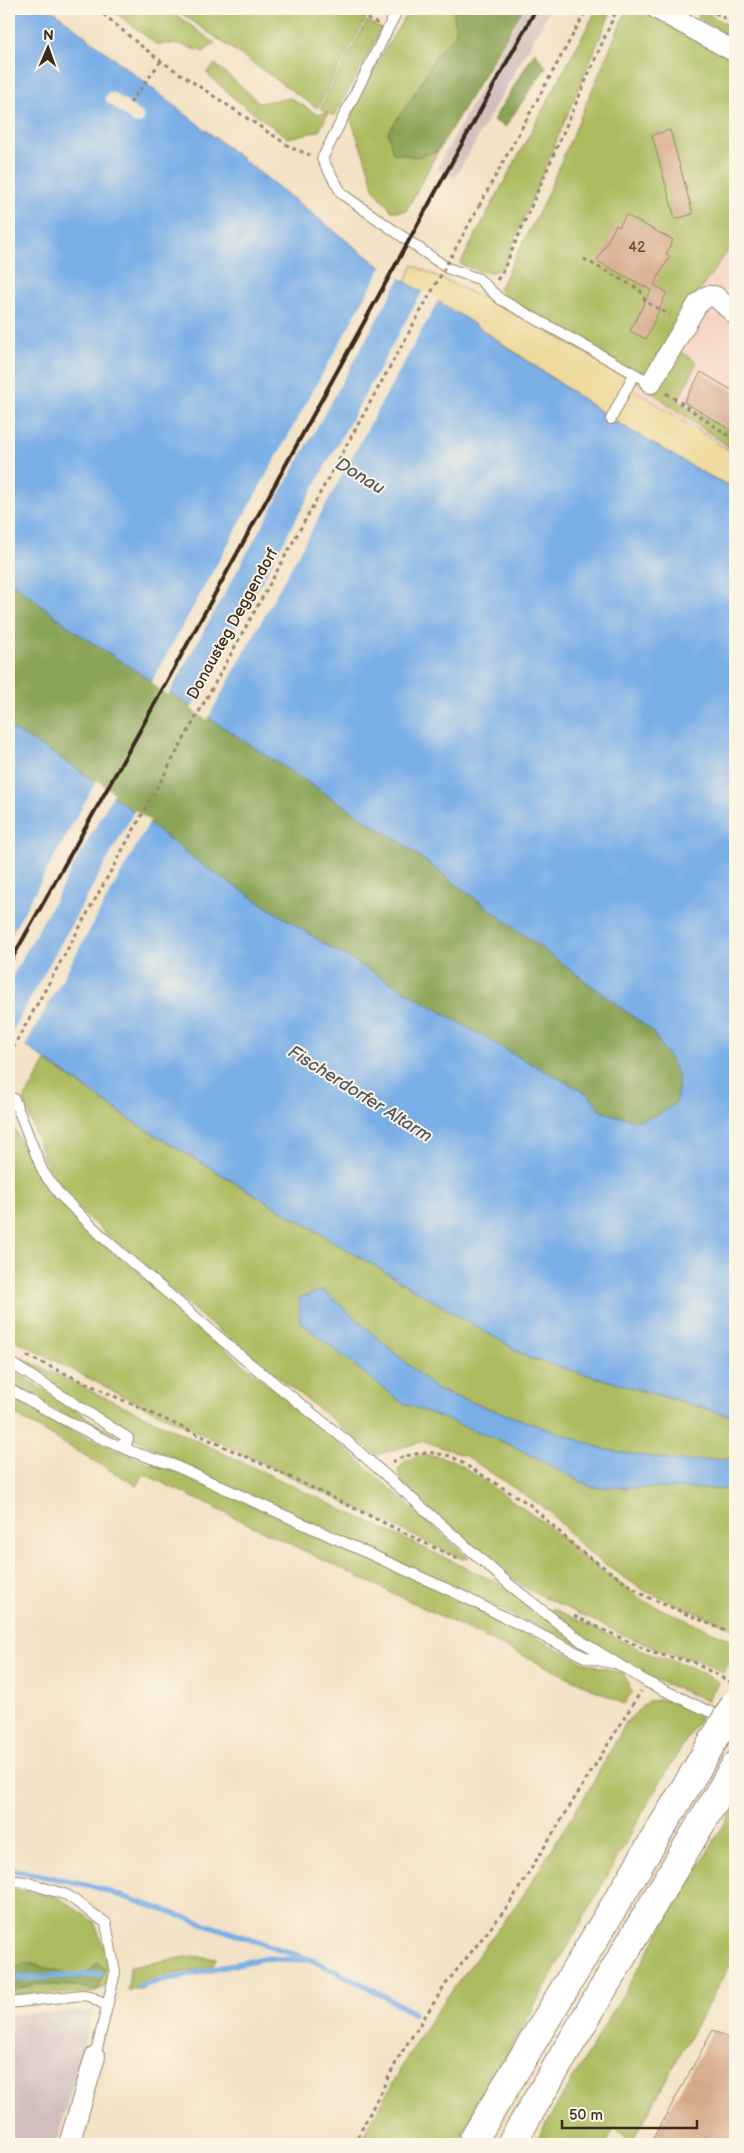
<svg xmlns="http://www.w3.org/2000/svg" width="744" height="2153" viewBox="0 0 744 2153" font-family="'Balsamiq Sans',sans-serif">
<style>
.built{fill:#f6d2c3}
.industrial{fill:#d1bfbd}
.green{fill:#acbb5e;stroke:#74723e}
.forest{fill:#89a355;stroke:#62663a}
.sand{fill:#eeda9e;stroke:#94825e}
.water{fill:#79aee7;stroke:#5a6c82}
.pier{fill:#f3e2c5}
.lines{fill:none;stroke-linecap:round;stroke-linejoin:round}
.stream{stroke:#79aee7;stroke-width:5.5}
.building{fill:#d5a788}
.lane-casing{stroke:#978672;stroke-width:12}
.street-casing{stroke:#978672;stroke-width:22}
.highway-casing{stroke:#978672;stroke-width:30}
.path{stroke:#978672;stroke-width:3;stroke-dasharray:4 4;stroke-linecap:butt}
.lane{stroke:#fff;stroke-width:10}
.street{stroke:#fff;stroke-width:20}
.highway{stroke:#fff;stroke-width:28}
.rail{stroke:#3b2a1e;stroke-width:4}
.highway-bridge-casing{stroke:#978672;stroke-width:30;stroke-linecap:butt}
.path-bridge{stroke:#978672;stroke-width:3;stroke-dasharray:4 4;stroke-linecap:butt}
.highway-bridge{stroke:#fff;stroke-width:28}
.labels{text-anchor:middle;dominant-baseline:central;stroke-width:4;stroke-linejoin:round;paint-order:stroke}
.number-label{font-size:14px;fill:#624938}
.street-label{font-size:16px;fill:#3b2a1e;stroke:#fcf5e5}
.water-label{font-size:18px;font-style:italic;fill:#515864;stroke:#fcf5e5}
</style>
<rect width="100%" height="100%" fill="#fcf5e5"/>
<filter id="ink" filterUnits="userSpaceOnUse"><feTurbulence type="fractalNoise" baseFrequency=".02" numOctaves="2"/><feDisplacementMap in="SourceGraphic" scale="10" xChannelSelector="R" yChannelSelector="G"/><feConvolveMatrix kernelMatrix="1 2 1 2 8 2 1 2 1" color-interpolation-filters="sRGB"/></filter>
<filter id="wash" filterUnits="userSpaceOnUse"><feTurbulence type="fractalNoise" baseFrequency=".0096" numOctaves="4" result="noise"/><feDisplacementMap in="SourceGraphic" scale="20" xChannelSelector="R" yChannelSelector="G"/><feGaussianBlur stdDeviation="1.12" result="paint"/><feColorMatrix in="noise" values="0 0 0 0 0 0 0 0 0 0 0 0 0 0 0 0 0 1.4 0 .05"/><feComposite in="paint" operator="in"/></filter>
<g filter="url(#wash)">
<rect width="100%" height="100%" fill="#f3e2c5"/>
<polygon class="built" points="733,245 735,251 735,454 631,388 682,301"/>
<g class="industrial">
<polygon points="524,9 550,9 455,178 437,168"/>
<polygon points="93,2011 56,2144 9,2144 9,2014"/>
</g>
<g class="green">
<polygon points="111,9 168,9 215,43 203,52 180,44 156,44"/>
<polygon points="175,9 371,9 317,108"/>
<polygon points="410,9 455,9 454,13 456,34 437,53 418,89 417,157 438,151 406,211 392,211 373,188 370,173 349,114 361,88"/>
<path d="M597,9H612L503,267C489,278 474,269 460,264Z"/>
<polygon points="627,9 644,9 735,60 735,251 732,245 664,341 697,362 678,401 735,434 735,451 635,381 517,314 499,289 542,206"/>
<polygon points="701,10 735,29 735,39 698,18"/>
<polygon points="367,21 382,29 334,116 328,113 319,131 288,138 236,100 206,73 215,64 260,103 290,98 317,114 327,113 320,108"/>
<polygon points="46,1061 135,1123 529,1358 735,1417 735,1459 677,1461 607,1450 437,1390 323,1291 299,1298 509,1444 592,1487 725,1489 735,1482 735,1629 643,1590 586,1551 549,1511 466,1456 424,1441 377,1455 208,1322 74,1206 46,1165 24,1100"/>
<polygon points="9,1118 46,1190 195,1324 332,1437 469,1558 462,1559 127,1398 9,1337"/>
<polygon points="9,1352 494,1581 519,1596 587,1649 204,1474 137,1440 9,1358"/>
<polygon points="9,1368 116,1436 111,1438 9,1387"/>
<polygon points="9,1397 80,1435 151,1464 162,1465 452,1595 583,1662 624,1674 632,1692 624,1704 144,1474 137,1486 9,1411"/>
<polygon points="422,1455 437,1456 455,1461 543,1522 588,1561 644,1601 735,1642 735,1654 723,1673 697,1659 669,1654 626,1636 529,1590 500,1570 402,1485 398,1470 406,1460"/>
<path d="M552,1608L652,1655L685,1664L719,1682L707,1701C679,1689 649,1678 623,1662C597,1647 574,1628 550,1610Z"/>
<polygon points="664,1699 701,1716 656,1789 457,2144 359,2144 405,2061 435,2013 522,1897 594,1781 627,1721 648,1701"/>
<polygon points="735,1806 735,1955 631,2144 615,2128 605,2144 534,2144"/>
<polygon points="9,1888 58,1897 94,1922 109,1960 109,1984 93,1993 9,1995 9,1992 34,1984 75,1986 98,1990 82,1979 26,1962 9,1973"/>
<polygon points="190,1956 216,1958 213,1966 149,1979 143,1990 128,1990 130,1967"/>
</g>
<g class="forest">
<polygon points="455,9 523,9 438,151 417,157 393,153 388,132 418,89 437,53 456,34 454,13"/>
<polygon points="535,52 546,67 505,127 493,120"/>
<polygon points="9,580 76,632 400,842 651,1030 672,1062 679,1079 676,1103 659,1115 637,1121 602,1112 588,1094 515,1055 326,945 204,866 72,765 9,727"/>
<polygon points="25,1962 82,1979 97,1962 105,1969 98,1990 75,1986 34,1984 9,1992 9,1973"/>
</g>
<path class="sand" d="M413,265L517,314L635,381L631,388L735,454V488C638,445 556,377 467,320C447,307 426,294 405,282Z"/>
<g class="water">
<polygon points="9,9 51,9 375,263 468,320 611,419 709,476 735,488 735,1417 529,1358 135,1123 9,1034 9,727 72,765 204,866 326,945 515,1055 588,1094 602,1112 637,1121 658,1115 676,1103 679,1079 672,1062 651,1030 400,842 76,632 9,580"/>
<polygon points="323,1290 437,1390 607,1450 677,1461 735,1459 735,1482 725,1489 592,1487 509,1444 401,1402 300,1322 299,1298"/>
</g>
<g class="pier">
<polygon points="109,93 115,93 142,113 144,120 141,124 134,123 106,101 105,97"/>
<polygon points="383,265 401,276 168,695 151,683"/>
<polygon points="423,290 439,299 207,720 191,709"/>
<polygon points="97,780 114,793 9,982 9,939"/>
<polygon points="135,810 150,821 24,1048 9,1037"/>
</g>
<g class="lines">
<g class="stream">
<polyline points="9,1869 89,1885 312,1960 370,1988 413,2013"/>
<polyline points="9,1979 101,1974"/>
<polyline points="139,1986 264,1958 304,1960"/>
</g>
</g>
<g id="blocks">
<g class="building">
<polygon points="670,130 693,214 675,219 652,135"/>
<polygon points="626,215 673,240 666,254 670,256 654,285 667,292 646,339 630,331 651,290 597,261 616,225 619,227"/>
<polygon points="701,372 735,392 735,432 684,402"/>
<polygon points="713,2030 735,2042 735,2144 720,2144 705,2136 701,2144 650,2144"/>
</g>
</g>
</g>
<g filter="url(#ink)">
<use href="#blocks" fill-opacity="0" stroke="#978672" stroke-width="1"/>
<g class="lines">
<defs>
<g id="lane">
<polyline points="398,9 322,159 342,194 447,268 479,279 500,299 651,383"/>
<polyline points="611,419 634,374"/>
<polyline points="9,1096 14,1099 43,1172 60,1195 106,1240 243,1358 348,1442 510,1585 581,1641 647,1682 725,1719"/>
<polyline points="9,1362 128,1438 127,1443 119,1446"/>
<path d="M9,1389C61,1418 112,1449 171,1464L458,1594L585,1657L612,1663"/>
<polyline points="9,1880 25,1882 67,1895 106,1923 115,1973 95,2057"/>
<polyline points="9,2003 82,1995 90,1996 107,2006"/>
</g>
<g id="street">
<polyline points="657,9 735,52"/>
<polyline points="651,383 697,305 707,296 715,296 735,314"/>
<polyline points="69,2144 95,2057"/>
</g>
<g id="highway">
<polyline points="471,2144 696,1770"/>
<polyline points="511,2144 735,1766"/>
</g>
</defs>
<use href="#lane" class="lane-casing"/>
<use href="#street" class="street-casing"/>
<use href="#highway" class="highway-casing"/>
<g class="path">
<polyline points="97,9 140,45 161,61 292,148 310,155"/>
<polyline points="708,9 735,24"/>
<polyline points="360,14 378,24"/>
<polyline points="130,103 161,61"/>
<polyline points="479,206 587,9"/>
<polyline points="584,259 640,290 646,302 670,315"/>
<polyline points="497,280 502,273 617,9"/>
<polyline points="666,393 735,440"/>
<polyline points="27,1356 288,1476 460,1560"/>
<polyline points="392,1462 405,1456 427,1452 451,1456 529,1504 579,1550 645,1596 735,1635"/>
<polyline points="574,1616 653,1653 693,1662 730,1682"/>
<polyline points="354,2144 400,2055 448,1981 508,1906 641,1691"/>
</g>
<use href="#lane" class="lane"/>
<use href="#street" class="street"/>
<use href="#highway" class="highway"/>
<polyline class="rail" points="9,964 138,734 536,9"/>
<defs>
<polyline id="highway-bridge" points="696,1770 735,1704"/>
</defs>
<use href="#highway-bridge" class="highway-bridge-casing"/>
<polyline class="path-bridge" points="9,1055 479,206"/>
<use href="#highway-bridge" class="highway-bridge"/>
</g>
</g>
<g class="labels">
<g class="number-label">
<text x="637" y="247">42</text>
</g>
<g class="street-label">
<text transform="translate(233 624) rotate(-61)">Donausteg Deggendorf</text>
</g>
<g class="water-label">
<text transform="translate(360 476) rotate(31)">Donau</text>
<text transform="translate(360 1094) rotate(32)">Fischerdorfer Altarm</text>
</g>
</g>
<rect width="744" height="2153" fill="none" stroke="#fcf5e5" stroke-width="30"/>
<g transform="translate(48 48) rotate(2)" stroke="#fcf5e5" stroke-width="4" paint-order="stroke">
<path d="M0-4L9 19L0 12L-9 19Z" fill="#3b2a1e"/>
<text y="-8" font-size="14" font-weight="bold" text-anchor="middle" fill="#3b2a1e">N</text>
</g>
<path d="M562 2120v8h135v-8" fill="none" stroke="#3b2a1e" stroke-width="2.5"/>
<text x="569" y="2120" font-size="15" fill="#3b2a1e" stroke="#fcf5e5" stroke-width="4" paint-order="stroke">50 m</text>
</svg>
